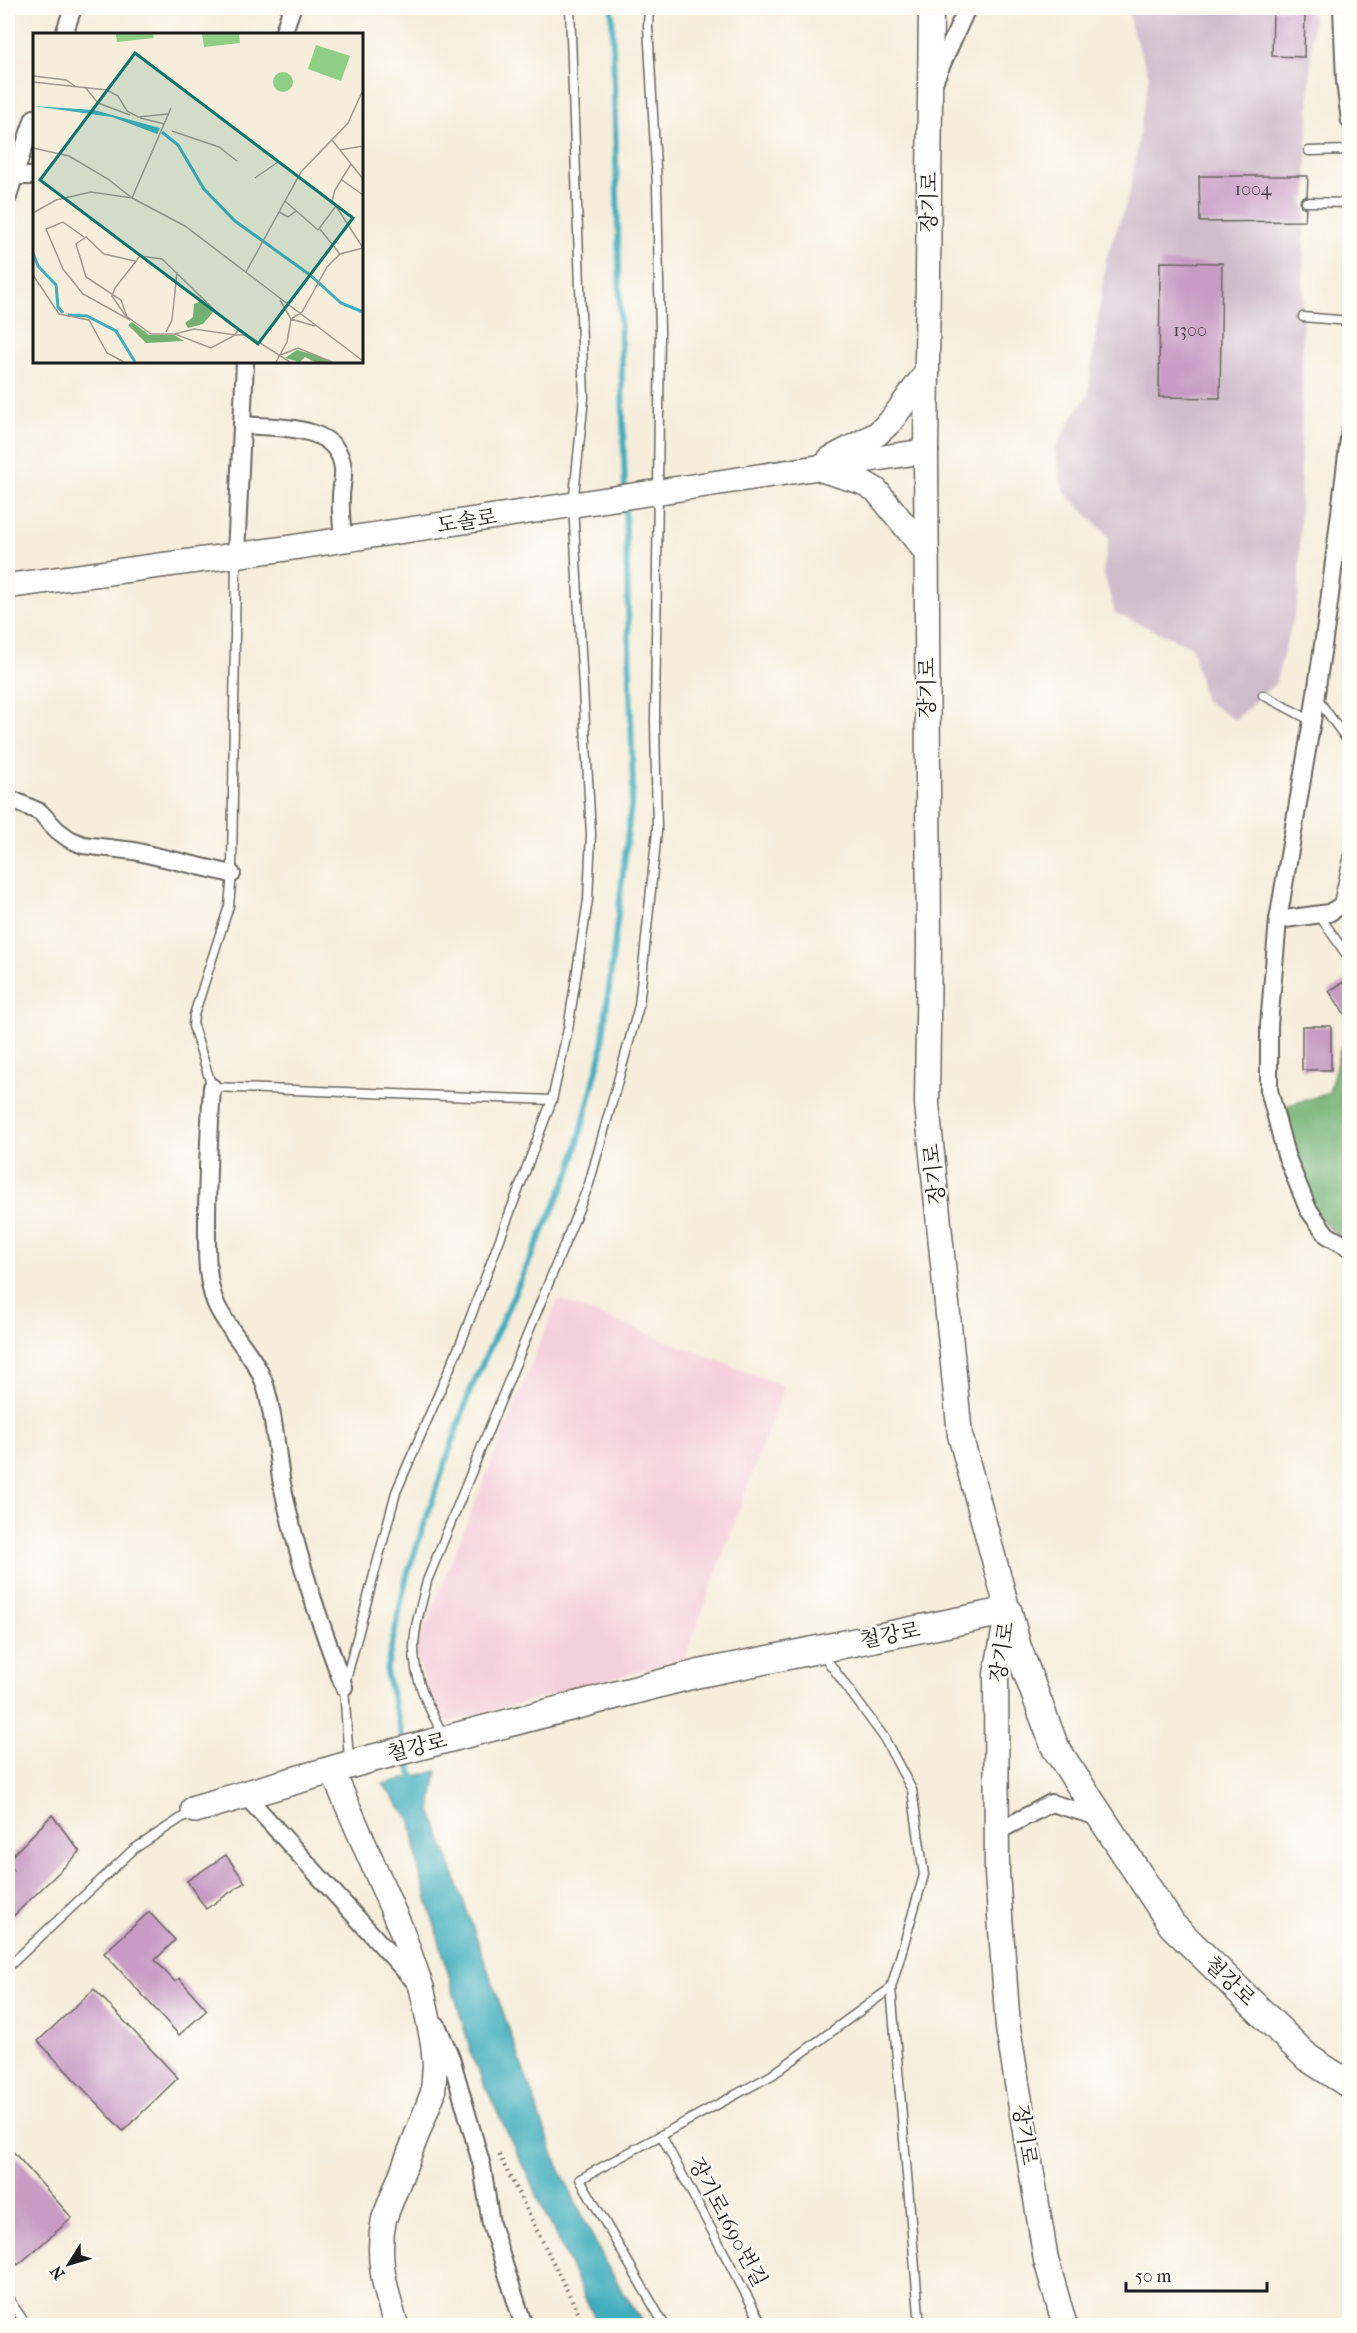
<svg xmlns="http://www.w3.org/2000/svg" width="1357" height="2333" viewBox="0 0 1357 2333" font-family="'IM FELL French Canon','Noto Serif KR',serif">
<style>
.built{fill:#f4cfdc}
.industrial{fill:#d0bdcc}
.forest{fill:#72b172;stroke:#476647;stroke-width:1.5}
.water{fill:#40aebd;stroke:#2e656c;stroke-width:1.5}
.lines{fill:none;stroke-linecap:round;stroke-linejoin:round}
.stream{stroke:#40aebd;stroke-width:6}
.building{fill:#c89bc4}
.lane-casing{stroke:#68655e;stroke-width:11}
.street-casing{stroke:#68655e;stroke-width:20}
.secondary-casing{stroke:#68655e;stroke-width:27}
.primary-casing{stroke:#68655e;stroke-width:30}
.path{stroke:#68655e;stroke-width:4;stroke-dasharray:1.5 4.5;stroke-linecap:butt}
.lane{stroke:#fff;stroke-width:8}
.street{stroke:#fff;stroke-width:16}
.secondary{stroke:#fff;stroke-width:24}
.primary{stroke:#fff;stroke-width:27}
.labels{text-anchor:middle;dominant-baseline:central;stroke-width:5;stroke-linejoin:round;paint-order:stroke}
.number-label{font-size:18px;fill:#473c46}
.street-label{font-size:21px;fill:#1c1c1c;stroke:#fdfcf7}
.inset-river{fill:none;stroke:#40aebd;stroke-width:3}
.inset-road{fill:none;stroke:#9f998e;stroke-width:1.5}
.view{fill:#0f766e;fill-opacity:0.15;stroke:#0f766e;stroke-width:3}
.inset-edge{fill:none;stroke:#1c1c1c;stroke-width:3}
</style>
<rect width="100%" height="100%" fill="#fdfcf7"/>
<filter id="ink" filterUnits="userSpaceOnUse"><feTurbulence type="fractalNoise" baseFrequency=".0167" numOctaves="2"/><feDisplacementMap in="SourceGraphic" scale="12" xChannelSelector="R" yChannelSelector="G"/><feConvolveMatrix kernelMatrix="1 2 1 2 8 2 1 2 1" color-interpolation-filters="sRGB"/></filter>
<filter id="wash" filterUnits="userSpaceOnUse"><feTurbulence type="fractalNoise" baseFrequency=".008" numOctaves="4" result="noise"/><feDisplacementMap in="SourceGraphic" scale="24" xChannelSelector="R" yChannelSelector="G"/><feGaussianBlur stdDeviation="1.35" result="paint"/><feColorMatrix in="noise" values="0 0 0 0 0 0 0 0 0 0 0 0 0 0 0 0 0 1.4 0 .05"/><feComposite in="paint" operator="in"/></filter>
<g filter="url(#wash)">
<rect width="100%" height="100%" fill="#f6edda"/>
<polygon class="built" points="558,1299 784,1386 685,1659 442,1724 414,1653"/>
<polygon class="industrial" points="1129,8 1313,8 1304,240 1299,597 1275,684 1235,720 1204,700 1192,647 1115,613 1103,571 1109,537 1063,490 1055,449 1075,412 1088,396 1106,258 1130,192 1149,75 1131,27"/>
<path class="forest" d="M1341,1046L1349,1048V1241C1307,1224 1295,1158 1280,1120L1283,1107L1329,1093Z"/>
<polygon class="water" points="437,1771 431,1810 557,2164 606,2264 644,2325 598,2325 473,2060 419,1870 411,1821 383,1784"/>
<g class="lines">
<g class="stream">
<polyline points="612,8 625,493"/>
<polyline points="404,1743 386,1672 407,1575 470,1391 571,1170 601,1054 633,789 625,503"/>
<polyline points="407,1755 414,1783"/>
</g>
</g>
<g id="blocks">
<g class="building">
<polygon points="1273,9 1305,10 1304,57 1272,56"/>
<polygon points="1199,176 1308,176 1307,196 1302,197 1300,201 1301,206 1306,208 1305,221 1200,222"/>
<polygon points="1160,262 1222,263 1220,398 1159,397"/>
<polygon points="1350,978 1350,1022 1329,991"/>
<rect x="1302" y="1026" width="29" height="44"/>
<polygon points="52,1815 80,1852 8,1921 8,1875 13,1870 8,1860"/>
<polygon points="226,1855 245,1882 206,1909 187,1881"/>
<polygon points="149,1912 175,1940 155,1960 175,1982 179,1978 207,2010 179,2035 104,1953"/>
<polygon points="94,1989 178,2078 123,2131 38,2041"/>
<polygon points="8,2146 72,2218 18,2265 8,2253"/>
</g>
</g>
</g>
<g filter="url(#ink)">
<use href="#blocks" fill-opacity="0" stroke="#68655e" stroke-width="1.5"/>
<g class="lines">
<defs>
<g id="lane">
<polyline points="1309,151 1350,150"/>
<polyline points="1306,202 1350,203"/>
<polyline points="1303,317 1350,321"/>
<polyline points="236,558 232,874 229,906 194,1015 193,1026 212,1087 552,1100 568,1029 588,900 591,834 573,505 584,398 570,8"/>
<polyline points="1263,695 1312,721"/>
<polyline points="1316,697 1350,744"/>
<polyline points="1337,908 1350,850"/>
<polyline points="1319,915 1350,960"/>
<polyline points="821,1652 883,1736 912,1790 924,1875 891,1988 920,2326"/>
<path d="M444,1736C429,1709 414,1680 414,1649C414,1626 422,1603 427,1581L589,1184L639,1006L657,831L655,721L660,332L657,185L648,26L649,8"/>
<polyline points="349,1761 344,1687 396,1492 462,1340 552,1100"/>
<polyline points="8,1967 134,1849 192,1811"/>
<polyline points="661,2135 763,2326"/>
<polyline points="8,2298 27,2326"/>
<polyline points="665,2326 580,2179 772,2075 891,1988"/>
</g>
<g id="street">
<polyline points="1342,8 1345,81 1350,121"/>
<polyline points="64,34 73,8"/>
<polyline points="283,34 292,8"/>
<polyline points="934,82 967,8"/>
<polyline points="34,118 14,176 34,176"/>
<polyline points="8,197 14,176"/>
<path d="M242,425C277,428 339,423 343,469C344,478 341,488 341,497C340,511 342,525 343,539"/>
<polyline points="1350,430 1328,611 1312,721 1278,920 1269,1025 1269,1090 1286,1155 1308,1209 1327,1235 1350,1248"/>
<polyline points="236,555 245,362"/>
<polyline points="8,798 40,812 57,830 69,839 83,845 134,851 232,874"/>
<polyline points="1278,920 1329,913 1350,900"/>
<path d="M212,1087C209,1134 207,1181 207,1228C207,1252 206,1281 216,1304C229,1333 255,1355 265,1385C275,1417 276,1451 282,1484C296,1554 319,1620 344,1687"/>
<polyline points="245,1795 416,1983"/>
<polyline points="997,1832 1051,1803 1102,1818"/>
<polyline points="437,2025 451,2058 482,2166 491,2224 524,2326"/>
</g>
<g id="secondary">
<polyline points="931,8 926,451 929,944 927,1104 960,1435 1008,1611 996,1674 997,1873 1008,2028 1046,2260 1065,2326"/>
<polyline points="830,459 877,434 890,422 927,372"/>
<polyline points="823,470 862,482 876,490 927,553"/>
<polyline points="8,586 282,549 926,451"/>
<path d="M332,1770L401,1929L422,1989L433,2043L435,2065L433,2093L384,2219C376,2258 385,2288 396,2326"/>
</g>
<polyline id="primary" points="195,1809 366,1760 697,1674 1008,1611 1017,1646 1055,1747 1172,1925 1308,2058 1350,2085"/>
</defs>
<use href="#lane" class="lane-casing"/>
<use href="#street" class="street-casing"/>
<use href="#secondary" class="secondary-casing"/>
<use href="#primary" class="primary-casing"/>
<polyline class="path" points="499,2155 585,2326"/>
<use href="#lane" class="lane"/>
<use href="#street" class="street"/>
<use href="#secondary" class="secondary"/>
<use href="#primary" class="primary"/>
</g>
</g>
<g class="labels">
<g class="number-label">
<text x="1253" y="189">1004</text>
<text x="1190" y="330">1300</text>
</g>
<g class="street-label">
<text transform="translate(929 202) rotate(-89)">장기로</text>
<text transform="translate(467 521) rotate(-9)">도솔로</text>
<text transform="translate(927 688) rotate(-90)">장기로</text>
<text transform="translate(934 1174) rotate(-96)">장기로</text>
<text transform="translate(890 1635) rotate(-11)">철강로</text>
<text transform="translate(1002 1652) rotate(-81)">장기로</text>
<text transform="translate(417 1747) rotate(-14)">철강로</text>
<text transform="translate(1230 1981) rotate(44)">철강로</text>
<text transform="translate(1025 2135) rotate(81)">장기로</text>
<text transform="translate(728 2222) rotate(62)">장기로1690번길</text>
</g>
</g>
<g transform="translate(33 33)">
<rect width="330" height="330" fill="#f6edda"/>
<path d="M83,1H120L121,5L84,9ZM169,1H206L207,10L171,14ZM283,12L317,23L308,48L275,36ZM240 49a10 10 0 1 1 20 0a10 10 0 1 1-20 0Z" fill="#8ece85"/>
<path d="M168,268L180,279L170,291L155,295L152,290L160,284L161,271ZM99,289L116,302H141L151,308L113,310L95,292ZM264,317L285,323L297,329H282L272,324L267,329L252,325Z" fill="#72b172"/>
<path d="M0,73L61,77L127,95L124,101L79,84Z" fill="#40aebd"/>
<path class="inset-river" d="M129,99L145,112L171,156L202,188L277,242L308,270L330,279M0,220L5,233L23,252L25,274L30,280M35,282L54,283L83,298L102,329"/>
<path class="inset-road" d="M0,43L33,47L42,53M0,49L74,57L85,63L94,78L105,84L135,81M52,54L65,70L97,82M107,85L132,91M139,98L186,114L204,128M299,107L330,146M0,115L36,123L75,146L99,165L152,193L330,328M307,117L330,113M222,145L245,129M309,147L330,162M252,168L285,197L303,173L330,215M303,173L299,168L302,157L318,131M246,179L255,184L263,178M0,180L23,167L58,159L99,165L138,75M287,196L307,221M51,204L30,189L13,196L30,236L50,261L97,287M213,239L268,139L315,90L330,57M0,242L26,281L56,287L74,320L91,329M247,267L258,286L282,293M94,284L88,267L53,244L43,211L53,204L71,221L102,228M133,299L139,287L144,239M142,301L161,296L202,302L205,297M214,302H202L178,315L142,301H118L92,282L79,263L82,255L107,223L129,226L194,289L257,329M245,323L265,315L299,329M243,329L254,309L258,286L269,279L294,234L307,221L330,215"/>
<path class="view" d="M102,20L320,185L225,311L7,147Z"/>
<rect width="330" height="330" class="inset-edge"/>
</g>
<rect width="1357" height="2333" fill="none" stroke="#fdfcf7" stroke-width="30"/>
<g transform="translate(69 2264) rotate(233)" stroke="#fdfcf7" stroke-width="4.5" paint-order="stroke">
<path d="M0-4.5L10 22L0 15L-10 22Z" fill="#1c1c1c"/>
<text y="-9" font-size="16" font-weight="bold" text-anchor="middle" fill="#1c1c1c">N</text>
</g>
<path d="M1126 2282v9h141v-9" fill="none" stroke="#1c1c1c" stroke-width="3"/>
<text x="1135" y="2282" font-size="18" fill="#1c1c1c" stroke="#fdfcf7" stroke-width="4.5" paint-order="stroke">50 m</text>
</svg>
